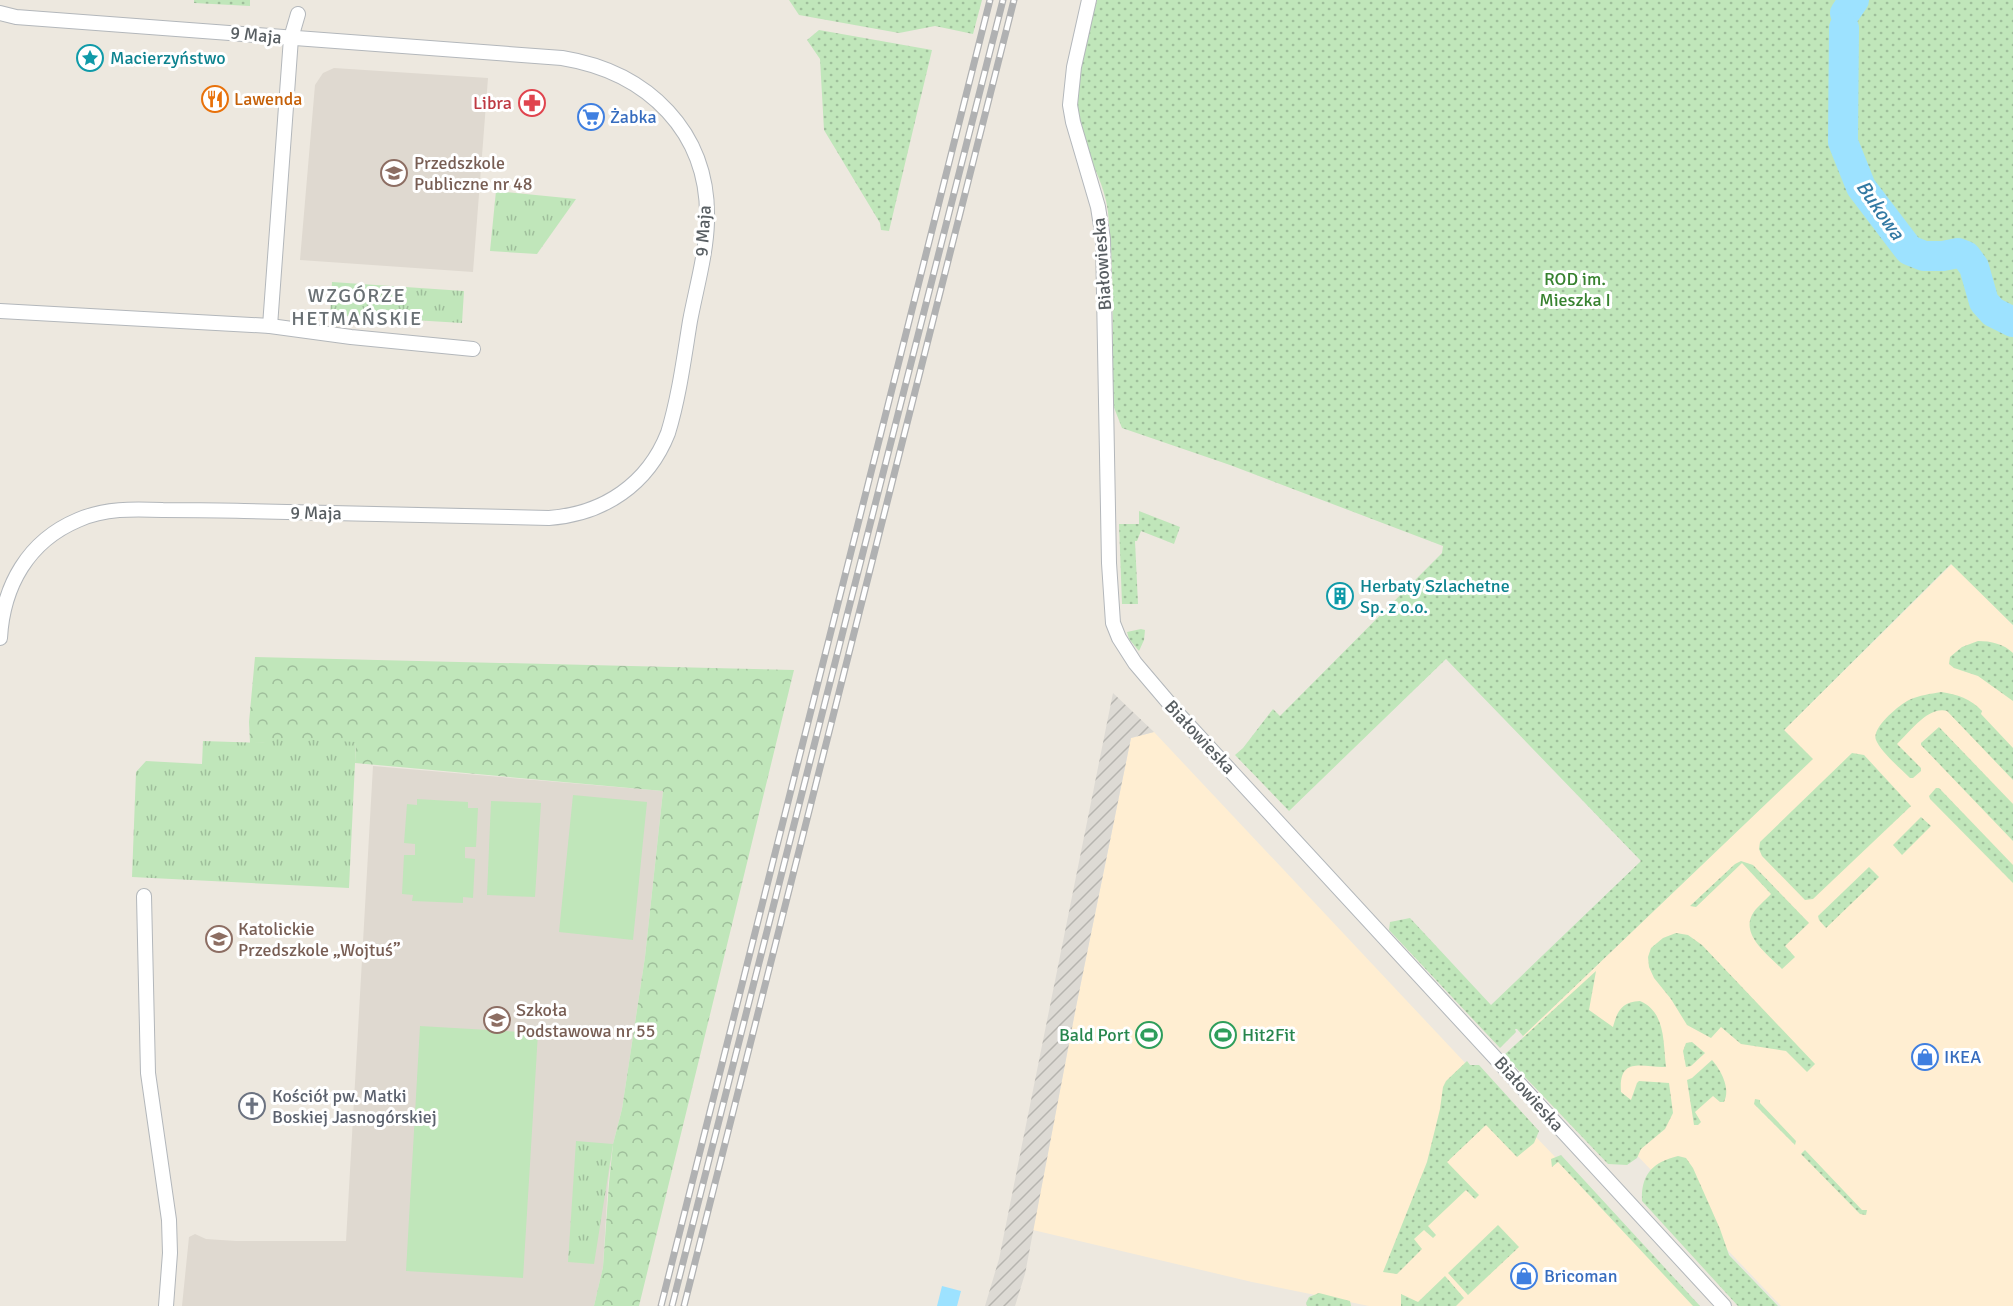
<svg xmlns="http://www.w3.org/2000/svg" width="2013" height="1306" viewBox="0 0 2013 1306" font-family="Signika,sans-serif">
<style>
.commercial{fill:#ffeed2}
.industrial{fill:url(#industrial-furrows)}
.education{fill:#dfd9d0}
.grass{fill:url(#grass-dots)}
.forest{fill:url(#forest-crowns)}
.park{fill:url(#park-tufts)}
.pitch{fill:#c0e6ba}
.water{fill:#9de2ff}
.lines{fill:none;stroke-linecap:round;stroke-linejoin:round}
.river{stroke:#9de2ff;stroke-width:30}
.minor-casing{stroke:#b3b7bb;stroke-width:16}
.minor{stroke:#fff;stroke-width:14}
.rail-casing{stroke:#b0b1b2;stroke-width:7}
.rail{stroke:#fff;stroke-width:4.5;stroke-dasharray:14;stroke-linecap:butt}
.labels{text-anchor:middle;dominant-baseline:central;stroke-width:6;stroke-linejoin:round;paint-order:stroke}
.street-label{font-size:18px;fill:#585e62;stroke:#fff}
.culture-label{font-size:18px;fill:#0d838f;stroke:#fff;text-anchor:start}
.food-label{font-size:18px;fill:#c56008;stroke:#fff;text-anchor:start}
.health-label{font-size:18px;fill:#be3a42;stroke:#fff;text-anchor:end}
.shop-label{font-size:18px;fill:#366cbe;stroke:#fff;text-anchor:start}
.education-label{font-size:18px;fill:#785e54;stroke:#fff;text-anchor:start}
.park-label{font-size:18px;fill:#37822f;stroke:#fff}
.leisure-label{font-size:18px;fill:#27864d;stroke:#fff;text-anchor:end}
.worship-label{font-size:18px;fill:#5b616d;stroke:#fff;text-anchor:start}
.water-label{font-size:20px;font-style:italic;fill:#3279a3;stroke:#fff}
.neighbourhood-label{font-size:20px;letter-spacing:1.5px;fill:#697074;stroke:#fff}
</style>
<defs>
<pattern id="industrial-furrows" width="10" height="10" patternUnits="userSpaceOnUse" patternTransform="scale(1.5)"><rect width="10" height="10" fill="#dddad4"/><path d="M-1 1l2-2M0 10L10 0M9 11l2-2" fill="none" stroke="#b6b4af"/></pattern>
<pattern id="grass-dots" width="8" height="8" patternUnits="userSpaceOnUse" patternTransform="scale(1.5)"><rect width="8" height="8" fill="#c0e6ba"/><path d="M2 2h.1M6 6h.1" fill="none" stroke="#9fbe9b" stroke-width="1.8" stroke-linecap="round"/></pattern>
<pattern id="forest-crowns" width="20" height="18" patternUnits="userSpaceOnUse" patternTransform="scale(1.5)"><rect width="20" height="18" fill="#c0e6ba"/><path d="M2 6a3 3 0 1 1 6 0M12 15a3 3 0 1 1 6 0" fill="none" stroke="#9fbe9b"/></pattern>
<pattern id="park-tufts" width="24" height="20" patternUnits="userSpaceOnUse" patternTransform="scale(1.5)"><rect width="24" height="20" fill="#c0e6ba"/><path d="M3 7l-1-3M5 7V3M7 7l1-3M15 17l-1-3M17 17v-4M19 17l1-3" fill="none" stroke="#9fbe9b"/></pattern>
</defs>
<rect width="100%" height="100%" fill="#ede8df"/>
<g class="commercial">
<polygon points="1952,564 2013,625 2013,1306 1781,1306 1523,1036 1812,759 1784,730"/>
<polygon points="1154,732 1469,1067 1698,1306 1369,1306 1252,1282 1033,1230 1076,1007 1131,738"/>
</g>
<polygon class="industrial" points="1113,693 1154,732 1131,738 1076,1007 1025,1274 1015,1306 985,1306 999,1259"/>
<g class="education">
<polygon points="334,68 488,78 473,272 300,260 315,85 323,73"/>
<polygon points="373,766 663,791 645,957 622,1109 613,1144 608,1183 603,1267 594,1306 182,1306 189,1237 195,1234 206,1239 236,1241 346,1241"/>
</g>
<g class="grass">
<polygon points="194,0 250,0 250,6 194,3"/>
<polygon points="789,0 982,0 973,34 935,26 899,33 799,15"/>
<path d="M1097,0H2013V625L1951,564L1784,730L1813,759L1523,1036L1517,1029H1515L1516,1032L1500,1048L1389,930L1390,922L1410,918L1491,1005L1641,861L1446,659L1289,811L1235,755L1243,748L1273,709L1280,716L1442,553L1443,546L1230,465L1122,428L1113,405C1112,341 1115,276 1108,212C1105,182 1086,155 1078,126C1069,88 1088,37 1097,0Z"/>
<polygon points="819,30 932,50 889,231 881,230 880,223 824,130 820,59 807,40"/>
<polygon points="1139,511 1180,527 1174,544 1141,531 1137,541 1135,541 1138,604 1122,604 1119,524 1139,524"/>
<polygon points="1141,629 1145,630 1144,640 1139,651 1129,639 1127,632"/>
<path d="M1978,641C1991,641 2004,644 2013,653V701L1978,676L1954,668L1949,664L1950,657L1962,647Z"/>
<path d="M1941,692C1957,694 1971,699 1982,711L1981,714L2013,748V780L1947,711C1928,706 1910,732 1897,744L1921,768V771L1913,778H1910C1900,768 1881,752 1876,740C1871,728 1899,705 1909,700C1920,695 1930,694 1941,692Z"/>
<polygon points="1939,727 2013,804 2013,841 1921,745 1921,743"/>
<polygon points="1852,753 1864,755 1911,806 1813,899 1805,900 1762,856 1759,849 1760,842"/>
<polygon points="1936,788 1939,788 2013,865 2013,883 1930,799 1929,796"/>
<polygon points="1921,817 1931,826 1902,855 1893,845"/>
<path d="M1741,861L1753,865L1809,923L1785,946L1795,957L1782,969C1770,956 1741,936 1752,915C1756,907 1765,901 1771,894L1742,863L1696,907L1690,906L1735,864Z"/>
<polygon points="1869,867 1879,877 1826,928 1819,920 1818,916"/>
<polygon points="1676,933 1688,935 1702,945 1815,1064 1807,1072 1786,1051 1741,1044 1721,1027 1711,1038 1687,1025 1671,999 1654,978 1649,967 1648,957 1651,948 1663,938"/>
<path d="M1596,971L1589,1010L1613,1027C1617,1012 1621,1002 1640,1001C1666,1012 1663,1043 1666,1067C1644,1068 1618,1055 1621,1092L1631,1100L1637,1083L1639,1081L1669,1083L1673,1113L1665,1129L1641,1149L1637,1158L1627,1165L1608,1164L1504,1055Z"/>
<polygon points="1692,1042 1705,1053 1691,1066 1686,1067 1683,1051 1686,1043"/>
<path d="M1712,1060C1721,1070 1731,1089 1724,1102H1720L1713,1096L1695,1112L1701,1122L1698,1125H1694L1687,1080L1692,1078Z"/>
<polygon points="1467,1061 1470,1065 1479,1065 1539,1131 1534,1143 1517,1157 1486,1125 1447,1162 1479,1195 1475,1199 1466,1190 1428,1226 1436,1235 1433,1238 1424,1230 1414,1239 1422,1249 1397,1274 1383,1272 1427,1162 1440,1109 1443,1087 1446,1081"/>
<polygon points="1755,1099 1760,1100 1760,1103 1796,1141 1795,1145 1754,1104"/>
<polygon points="1805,1150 1862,1210 1867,1210 1866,1215 1860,1214 1801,1154"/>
<polygon points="1561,1155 1700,1306 1693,1306 1558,1162 1552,1167 1551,1159"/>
<path d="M1678,1156L1686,1158L1693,1168L1720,1229L1729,1255L1778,1306H1738L1642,1201C1641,1174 1653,1162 1678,1156Z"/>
<polygon points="1498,1225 1519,1247 1468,1295 1448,1273"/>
<polygon points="1445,1276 1464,1298 1456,1306 1401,1306 1401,1294 1418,1302"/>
<polygon points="1319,1293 1350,1301 1351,1306 1307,1306 1306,1303 1309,1297"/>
</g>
<polygon class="forest" points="255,657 794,670 639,1306 594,1306 603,1267 609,1183 613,1144 622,1109 645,957 663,791 355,763 356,742 250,743 249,722"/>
<g class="park">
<polygon points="496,191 576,199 537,254 490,251"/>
<polygon points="332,282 464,291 462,323 330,315"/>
<polygon points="273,738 356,742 349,888 132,877 136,772 146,761 202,764 203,741 263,743"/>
<polygon points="576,1141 613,1144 594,1264 568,1262"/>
</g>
<g class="pitch">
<polygon points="573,795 647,802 633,940 559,932"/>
<polygon points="417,799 468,802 468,808 478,808 476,847 465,847 465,858 475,859 473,898 463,897 463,903 412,901 413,895 402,894 404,855 415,855 415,844 404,843 407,804 417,805"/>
<polygon points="491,801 541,803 535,897 487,895"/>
<polygon points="420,1026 538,1033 523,1278 406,1271"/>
</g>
<polygon class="water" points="942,1286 961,1291 957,1306 937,1306"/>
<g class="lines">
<g class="river">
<polyline points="1845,13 1854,0"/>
<polyline points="1844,28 1843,142 1861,187 1909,250 1924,256 1943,256 1958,253 1966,256 1974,267 1984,302 1993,312 2013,322"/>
</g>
<defs>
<g id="minor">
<polyline points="1089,0 1074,67 1070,105 1073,122 1098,207 1103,239 1109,563 1113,623 1119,638 1135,663 1180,716 1724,1306"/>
<path d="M0,13L16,17L562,58C648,72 710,132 707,222C706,255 696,289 690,321C684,358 679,397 668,433C648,484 604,514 549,518C448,515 346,513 244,511C217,510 190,510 163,510C133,509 105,508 78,520C28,541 3,586 0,638"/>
<polyline points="0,311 270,326 351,337 473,349"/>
<polyline points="270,326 291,38 298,14"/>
<polyline points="144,896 148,1073 169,1220 170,1253 166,1306"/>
</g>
</defs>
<use href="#minor" class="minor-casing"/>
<use href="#minor" class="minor"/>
<defs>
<g id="rail">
<polyline points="661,1306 990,0"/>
<polyline points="672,1306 1003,0"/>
<polyline points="684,1306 1014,0"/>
</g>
</defs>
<use href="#rail" class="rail-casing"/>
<use href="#rail" class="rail"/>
</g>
<defs>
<symbol id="sight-ring" viewBox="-11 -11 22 22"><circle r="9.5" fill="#fff" stroke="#0f9aa8" stroke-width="1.5"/><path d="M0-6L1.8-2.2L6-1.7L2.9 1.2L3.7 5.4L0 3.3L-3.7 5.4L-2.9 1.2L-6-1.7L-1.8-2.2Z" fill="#0f9aa8"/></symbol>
<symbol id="restaurant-ring" viewBox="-11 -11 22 22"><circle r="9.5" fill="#fff" stroke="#e8710a" stroke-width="1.5"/><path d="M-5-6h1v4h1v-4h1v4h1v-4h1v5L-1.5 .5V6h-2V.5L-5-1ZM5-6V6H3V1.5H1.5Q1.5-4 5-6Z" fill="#e8710a"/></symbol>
<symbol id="pharmacy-ring" viewBox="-11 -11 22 22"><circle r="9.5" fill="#fff" stroke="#e0444e" stroke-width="1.5"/><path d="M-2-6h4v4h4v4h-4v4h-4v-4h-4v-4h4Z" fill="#e0444e"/></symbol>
<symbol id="supermarket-ring" viewBox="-11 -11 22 22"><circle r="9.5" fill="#fff" stroke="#3f7fe0" stroke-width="1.5"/><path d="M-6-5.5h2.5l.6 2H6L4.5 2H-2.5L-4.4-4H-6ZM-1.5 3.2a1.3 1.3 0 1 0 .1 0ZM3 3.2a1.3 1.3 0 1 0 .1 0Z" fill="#3f7fe0"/></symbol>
<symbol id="school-ring" viewBox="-11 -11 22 22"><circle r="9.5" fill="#fff" stroke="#8d6e63" stroke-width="1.5"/><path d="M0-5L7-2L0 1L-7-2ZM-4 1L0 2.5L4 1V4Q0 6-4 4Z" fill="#8d6e63"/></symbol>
<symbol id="building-ring" viewBox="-11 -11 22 22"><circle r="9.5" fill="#fff" stroke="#0f9aa8" stroke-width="1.5"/><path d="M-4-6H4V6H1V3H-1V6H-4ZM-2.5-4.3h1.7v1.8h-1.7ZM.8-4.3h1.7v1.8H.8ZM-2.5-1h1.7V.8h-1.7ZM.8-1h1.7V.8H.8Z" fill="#0f9aa8"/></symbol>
<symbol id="stadium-ring" viewBox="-11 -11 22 22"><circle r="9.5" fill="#fff" stroke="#2e9e5b" stroke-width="1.5"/><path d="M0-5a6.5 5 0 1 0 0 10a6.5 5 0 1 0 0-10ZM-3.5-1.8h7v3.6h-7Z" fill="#2e9e5b"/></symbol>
<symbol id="shop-ring" viewBox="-11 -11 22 22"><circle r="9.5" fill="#fff" stroke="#3f7fe0" stroke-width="1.5"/><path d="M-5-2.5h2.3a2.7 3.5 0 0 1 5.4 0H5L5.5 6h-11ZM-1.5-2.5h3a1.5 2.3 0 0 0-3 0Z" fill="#3f7fe0"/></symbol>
<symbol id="church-ring" viewBox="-11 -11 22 22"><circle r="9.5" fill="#fff" stroke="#6b7280" stroke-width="1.5"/><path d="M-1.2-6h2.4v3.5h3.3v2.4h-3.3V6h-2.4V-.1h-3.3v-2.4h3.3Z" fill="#6b7280"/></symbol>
</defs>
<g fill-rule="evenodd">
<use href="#sight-ring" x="75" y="43" width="30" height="30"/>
<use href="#restaurant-ring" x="200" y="84" width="30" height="30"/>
<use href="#pharmacy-ring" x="517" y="88" width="30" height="30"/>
<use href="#supermarket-ring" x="576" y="102" width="30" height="30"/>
<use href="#school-ring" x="379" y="158" width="30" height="30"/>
<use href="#building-ring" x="1325" y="581" width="30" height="30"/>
<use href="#school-ring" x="204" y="924" width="30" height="30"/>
<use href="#school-ring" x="482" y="1005" width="30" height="30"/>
<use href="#stadium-ring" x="1134" y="1020" width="30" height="30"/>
<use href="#stadium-ring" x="1208" y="1020" width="30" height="30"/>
<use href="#shop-ring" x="1910" y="1042" width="30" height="30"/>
<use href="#church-ring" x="237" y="1091" width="30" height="30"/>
<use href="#shop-ring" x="1509" y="1261" width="30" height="30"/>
</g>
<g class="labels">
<g class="street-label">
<text transform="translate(256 35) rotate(6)">9 Maja</text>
<text transform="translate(703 231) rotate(-86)">9 Maja</text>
<text transform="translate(1102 264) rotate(-94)">Białowieska</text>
<text transform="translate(316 513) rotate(1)">9 Maja</text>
<text transform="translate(1200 737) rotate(47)">Białowieska</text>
<text transform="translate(1529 1094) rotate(48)">Białowieska</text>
</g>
<g class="culture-label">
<text x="110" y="58">Macierzyństwo</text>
<text x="1360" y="586">Herbaty Szlachetne<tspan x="1360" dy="21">Sp. z o.o.</tspan></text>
</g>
<g class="food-label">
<text x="234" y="99">Lawenda</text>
</g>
<g class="health-label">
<text x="512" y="103">Libra</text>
</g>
<g class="shop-label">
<text x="610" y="117">Żabka</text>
<text x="1944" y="1057">IKEA</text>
<text x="1544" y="1276">Bricoman</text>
</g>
<g class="education-label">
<text x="414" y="163">Przedszkole<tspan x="414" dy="21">Publiczne nr 48</tspan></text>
<text x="238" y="929">Katolickie<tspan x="238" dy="21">Przedszkole „Wojtuś”</tspan></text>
<text x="516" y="1010">Szkoła<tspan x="516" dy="21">Podstawowa nr 55</tspan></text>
</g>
<g class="park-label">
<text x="1575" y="279">ROD im.<tspan x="1575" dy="21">Mieszka I</tspan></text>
</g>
<g class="leisure-label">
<text x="1130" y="1035">Bald Port</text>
<text x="1242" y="1035" text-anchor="start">Hit2Fit</text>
</g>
<g class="worship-label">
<text x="272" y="1096">Kościół pw. Matki<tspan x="272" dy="21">Boskiej Jasnogórskiej</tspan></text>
</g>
<g class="water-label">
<text transform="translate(1880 210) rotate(55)">Bukowa</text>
</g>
<g class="neighbourhood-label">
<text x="357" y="295">WZGÓRZE<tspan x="357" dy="23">HETMAŃSKIE</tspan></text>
</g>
</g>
</svg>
